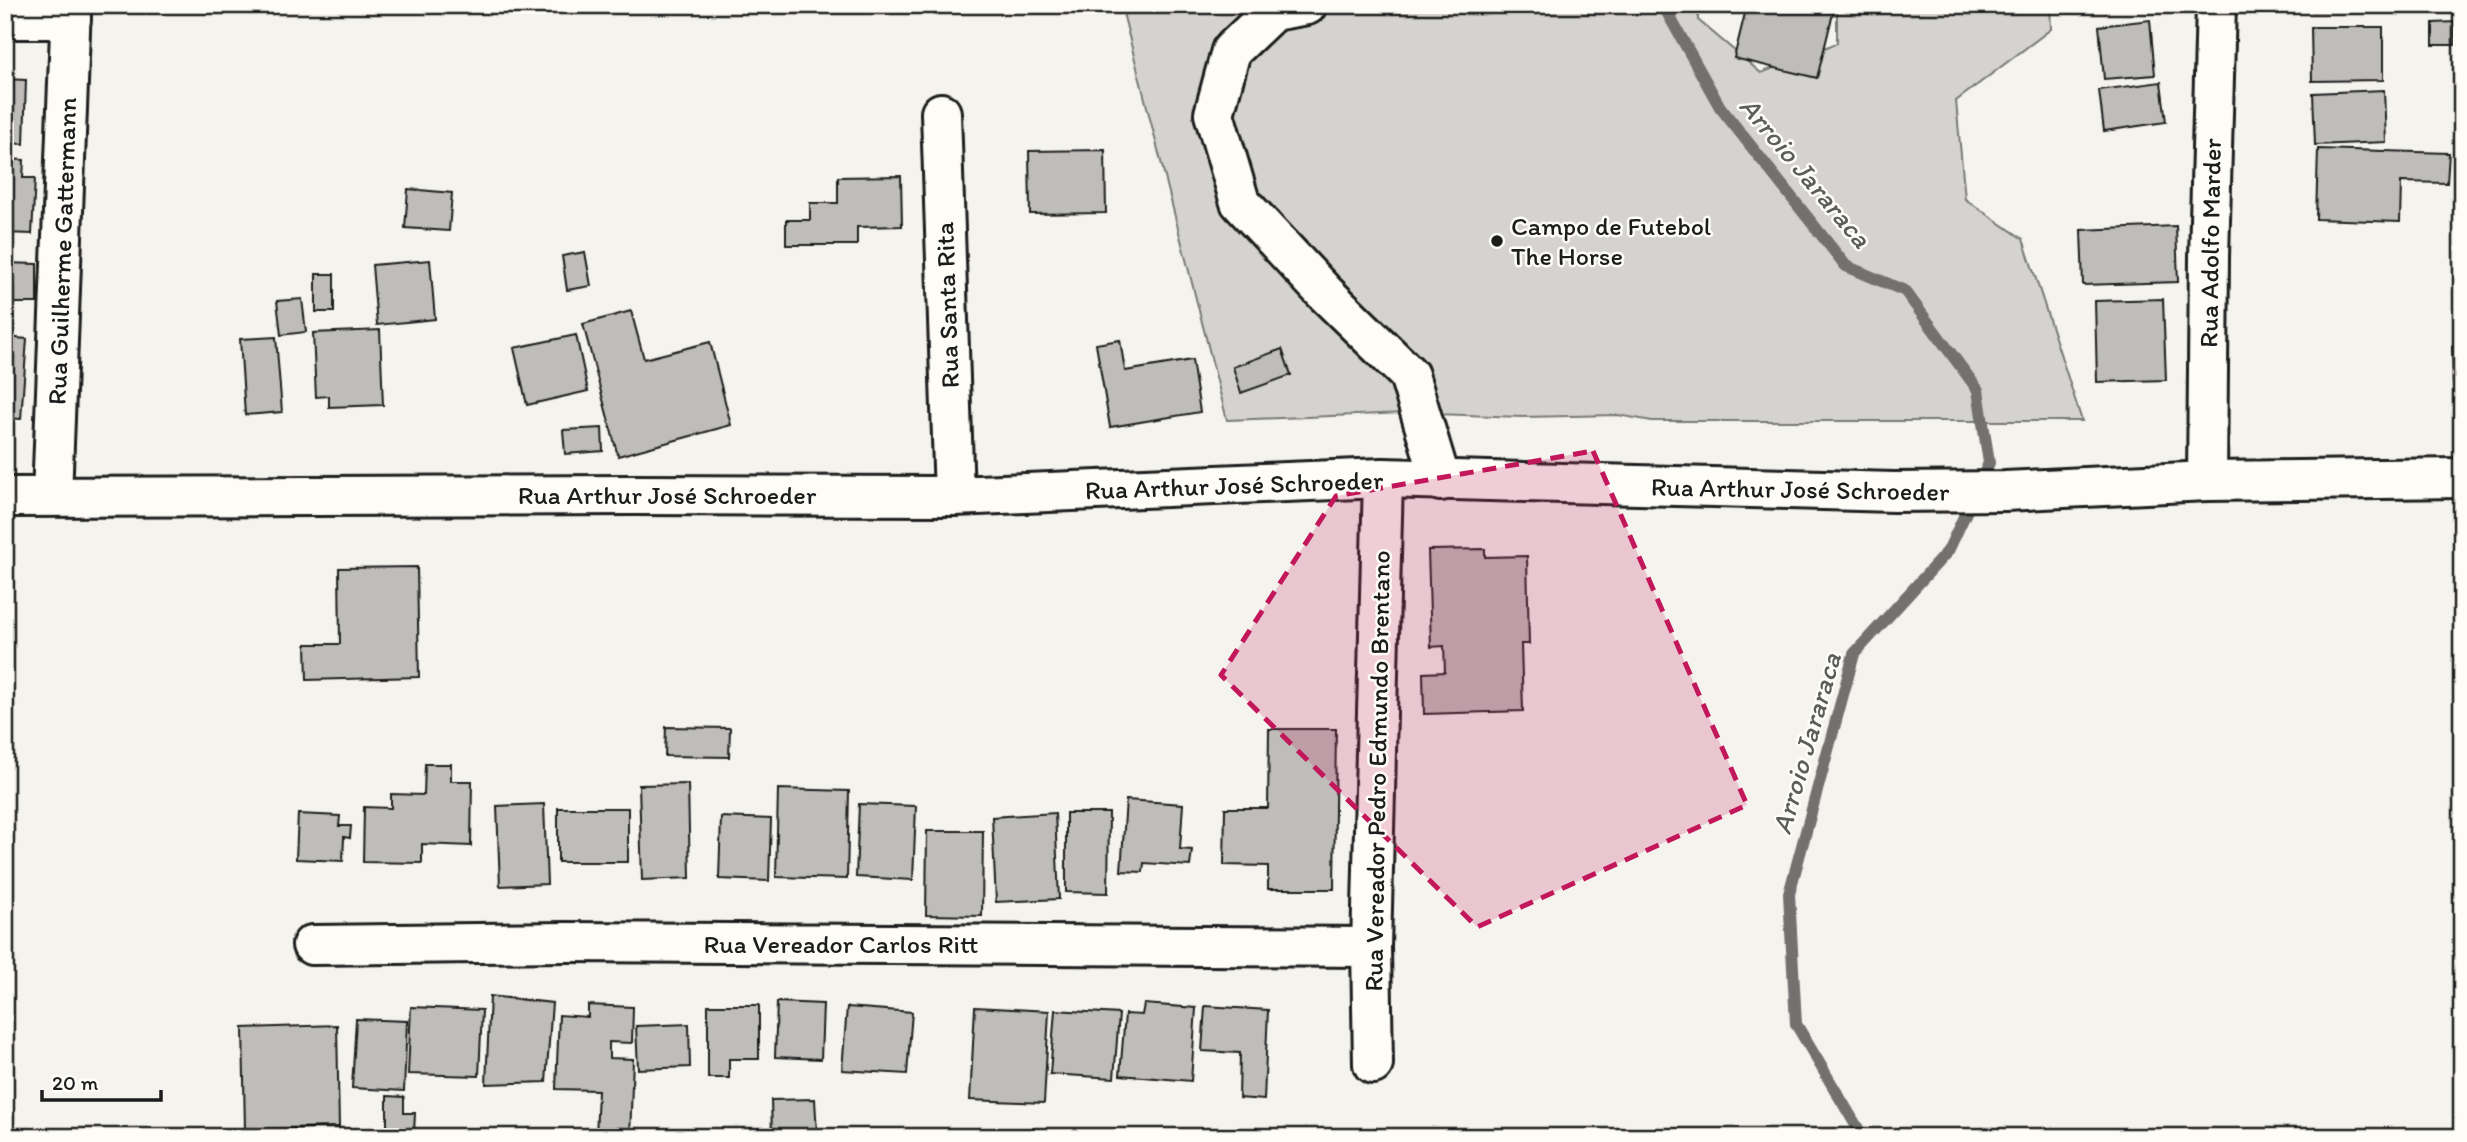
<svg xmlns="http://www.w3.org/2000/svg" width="2467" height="1142" viewBox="0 0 2467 1142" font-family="Itim,sans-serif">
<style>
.green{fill:#d4d3cf;stroke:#787876;stroke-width:2}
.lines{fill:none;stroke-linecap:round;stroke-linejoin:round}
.stream{stroke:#72716f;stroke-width:12}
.building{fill:#bebdba;stroke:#1c1c1c;stroke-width:2}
.minor-casing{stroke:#1c1c1c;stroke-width:44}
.minor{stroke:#fdfcf7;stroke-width:38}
.marked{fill:#c2185b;fill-opacity:0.2;stroke:#c2185b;stroke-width:5;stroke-dasharray:14 9;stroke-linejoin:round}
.poi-dot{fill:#1c1c1c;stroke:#fdfcf7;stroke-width:2.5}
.labels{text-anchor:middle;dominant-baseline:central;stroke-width:5;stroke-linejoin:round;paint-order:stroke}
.poi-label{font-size:26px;fill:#1c1c1c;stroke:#fdfcf7;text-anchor:start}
.street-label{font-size:26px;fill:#1c1c1c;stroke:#fdfcf7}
.water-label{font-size:28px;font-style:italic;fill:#5c5c5a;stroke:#fdfcf7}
</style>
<rect width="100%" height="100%" fill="#f4f3ee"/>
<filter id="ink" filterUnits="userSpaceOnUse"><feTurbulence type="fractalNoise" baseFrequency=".0143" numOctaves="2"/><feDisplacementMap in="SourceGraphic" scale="14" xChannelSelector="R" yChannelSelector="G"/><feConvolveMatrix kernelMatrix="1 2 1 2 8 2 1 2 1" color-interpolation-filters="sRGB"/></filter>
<g filter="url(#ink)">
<polygon class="green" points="1121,5 1698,5 1698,20 1761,73 1837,43 1837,5 2050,5 2051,29 1956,101 1965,199 2023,239 2082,421 1652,421 1618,415 1523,417 1406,413 1227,420"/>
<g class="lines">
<polyline class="stream" points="1663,5 1720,107 1846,266 1905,291 1978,390 1989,463 1948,551 1854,654 1789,894 1796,1024 1863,1137"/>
</g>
<g class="building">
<polygon points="1747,5 1835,5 1817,78 1734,58"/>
<polygon points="2097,5 2143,5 2097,9"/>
<polygon points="2313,5 2405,5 2405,9 2313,11"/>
<polygon points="2150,20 2155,75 2104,79 2099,26"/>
<polygon points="2455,22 2455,45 2433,45 2433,23"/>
<polygon points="2311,27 2383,27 2383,80 2312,81"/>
<polygon points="5,79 26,80 24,144 5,143"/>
<polygon points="2161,82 2166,122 2104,131 2099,90"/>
<polygon points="2384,90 2386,142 2315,145 2313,93"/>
<polygon points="2318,149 2449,153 2447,183 2401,182 2400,222 2316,219"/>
<polygon points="1105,150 1106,213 1030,214 1029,151"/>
<polygon points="5,159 24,160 23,178 35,178 32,234 5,233"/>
<polygon points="901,176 902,226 857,227 857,245 786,245 786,220 810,220 810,203 838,203 838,177"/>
<polygon points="408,189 452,193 449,231 405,228"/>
<polygon points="2176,226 2178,282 2083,285 2081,230"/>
<polygon points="585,252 591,286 567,290 562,256"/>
<polygon points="430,260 435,319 377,325 372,265"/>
<polygon points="5,263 37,264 37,303 5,303"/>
<rect x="316" y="274" width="18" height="38"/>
<polygon points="302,299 306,332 281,335 277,301"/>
<polygon points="2163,299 2166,380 2097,382 2095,301"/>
<polygon points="631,311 644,359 710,342 731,425 618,456 583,324"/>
<polygon points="380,330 383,405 329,407 329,396 316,397 313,333"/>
<polygon points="576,335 588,391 527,405 514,348"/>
<polygon points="5,337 27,339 21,419 5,418"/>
<polygon points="276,337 282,412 245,415 240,339"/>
<polygon points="1120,340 1125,371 1192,360 1200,412 1110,427 1096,344"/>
<polygon points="2452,346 2462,346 2462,383 2453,383"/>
<polygon points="1282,349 1291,375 1241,393 1233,367"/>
<polygon points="602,428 603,451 565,454 563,430"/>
<polygon points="1485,549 1485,557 1527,556 1529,644 1521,644 1523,711 1424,714 1423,673 1445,672 1444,646 1431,647 1428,550"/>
<polygon points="417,567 419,677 307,680 306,644 340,644 339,568"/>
<polygon points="666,727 730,728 729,757 665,756"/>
<polygon points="1269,729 1336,729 1334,889 1268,889 1268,866 1224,865 1225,808 1268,808"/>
<polygon points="425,764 451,764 451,781 472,781 471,846 422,844 422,863 363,862 364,807 391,808 391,794 424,795"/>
<polygon points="688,784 690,878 642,880 639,785"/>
<polygon points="778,789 849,791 847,879 776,877"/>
<polygon points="1126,800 1183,804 1180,849 1192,850 1190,866 1144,863 1143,872 1121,871"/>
<polygon points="544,804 547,884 500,886 497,806"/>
<polygon points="859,804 916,806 913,880 856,877"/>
<rect x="558" y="808" width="70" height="54"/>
<polygon points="1055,813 1059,899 996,902 992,817"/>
<polygon points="1066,813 1109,813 1108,893 1066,892"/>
<polygon points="298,814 340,816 339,826 351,826 350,838 344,837 343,861 296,859"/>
<polygon points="721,817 771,819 769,881 719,879"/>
<polygon points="927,831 983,831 982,916 926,915"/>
<polygon points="490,996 552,1003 546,1082 486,1084"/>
<polygon points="777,1002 823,1004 821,1059 775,1057"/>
<polygon points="1144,1004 1196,1008 1191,1081 1120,1075 1125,1014 1142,1015"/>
<polygon points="588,1005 633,1007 632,1043 609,1042 609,1058 633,1059 630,1137 596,1137 598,1090 556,1089 559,1015 588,1017"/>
<polygon points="708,1005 759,1005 759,1059 729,1059 729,1078 708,1078"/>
<polygon points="1205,1006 1268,1010 1264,1100 1239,1098 1240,1053 1202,1051"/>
<polygon points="411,1007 482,1010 479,1076 408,1074"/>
<polygon points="847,1007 912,1012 907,1074 842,1070"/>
<polygon points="975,1007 1049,1011 1044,1103 970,1100"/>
<polygon points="1055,1010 1119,1014 1114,1078 1050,1074"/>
<polygon points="356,1019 407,1021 404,1091 352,1088"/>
<polygon points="689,1024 690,1067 638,1069 636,1026"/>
<polygon points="337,1025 339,1127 245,1130 243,1028"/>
<polygon points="387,1096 404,1097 404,1113 415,1113 414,1133 387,1133"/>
<polygon points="815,1099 817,1134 772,1135 771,1100"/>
</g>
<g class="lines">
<defs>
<g id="minor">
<polyline points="1307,5 1273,11 1231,51 1214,114 1240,202 1324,292 1409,375 1441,481"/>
<polyline points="5,19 71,19"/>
<polyline points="941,113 954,496"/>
<polyline points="2207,481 2209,257 2216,5"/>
<polyline points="52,496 71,5"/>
<polyline points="5,497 633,495 954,496 1383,478 1894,492 2005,491 2207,481 2462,478"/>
<polyline points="312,945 566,942 1371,947"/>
<polyline points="1373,1064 1371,947 1383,478"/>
</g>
</defs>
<use href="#minor" class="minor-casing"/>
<use href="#minor" class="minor"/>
</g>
</g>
<path class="marked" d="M1593,451L1747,805L1477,927L1221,675L1336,496Z"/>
<circle class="poi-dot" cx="1497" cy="241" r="7"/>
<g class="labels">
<g class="poi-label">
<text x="1511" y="226">Campo de Futebol<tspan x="1511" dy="30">The Horse</tspan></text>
</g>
<g class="street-label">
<text transform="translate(2210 243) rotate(-89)">Rua Adolfo Marder</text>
<text transform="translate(62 251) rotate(-88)">Rua Guilherme Gattermann</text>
<text transform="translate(947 305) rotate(-92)">Rua Santa Rita</text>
<text transform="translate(1234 485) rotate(-2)">Rua Arthur José Schroeder</text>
<text transform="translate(1800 489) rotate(1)">Rua Arthur José Schroeder</text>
<text x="667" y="495">Rua Arthur José Schroeder</text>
<text transform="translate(1377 771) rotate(-89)">Rua Vereador Pedro Edmundo Brentano</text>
<text x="841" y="944">Rua Vereador Carlos Ritt</text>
</g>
<g class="water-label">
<text transform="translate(1806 172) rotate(50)">Arroio Jararaca</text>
<text transform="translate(1806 743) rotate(-74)">Arroio Jararaca</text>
</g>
</g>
<rect width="2467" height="1142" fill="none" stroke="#fdfcf7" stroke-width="28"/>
<rect x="14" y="14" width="2439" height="1114" fill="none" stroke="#1c1c1c" stroke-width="2.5" filter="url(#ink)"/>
<path d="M42 1090v10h119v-10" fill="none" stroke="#1c1c1c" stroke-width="3.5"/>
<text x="52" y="1090" font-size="21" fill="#1c1c1c" stroke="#fdfcf7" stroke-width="5" paint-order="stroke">20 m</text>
</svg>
